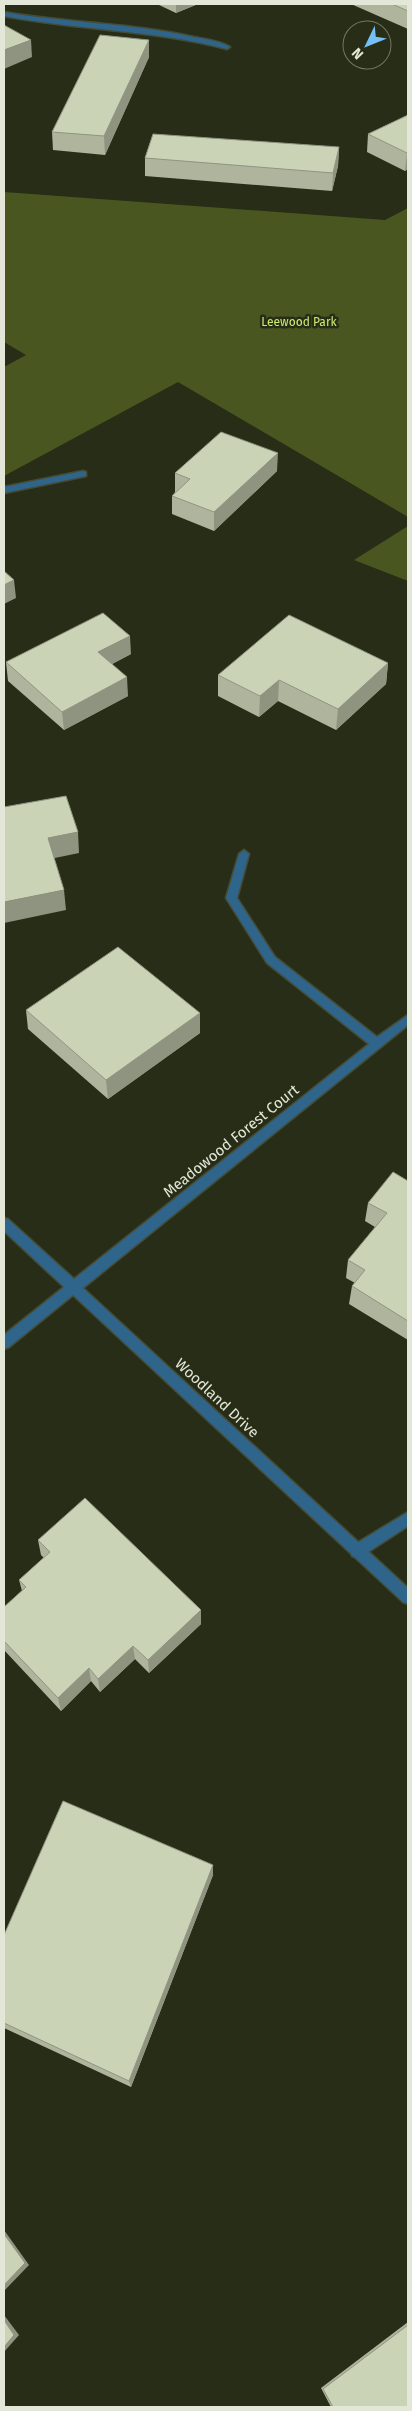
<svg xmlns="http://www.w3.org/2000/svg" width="412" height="2411" viewBox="0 0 412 2411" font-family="'Fira Sans',sans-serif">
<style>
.green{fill:#495620}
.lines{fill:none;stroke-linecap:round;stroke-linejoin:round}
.lane-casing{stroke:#454b35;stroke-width:3}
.street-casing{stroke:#454b35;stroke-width:3}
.lane{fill:#2f658a;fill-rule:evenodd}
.street{fill:#2f658a;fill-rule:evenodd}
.wall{fill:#afb59d}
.shaded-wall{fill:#8e9480}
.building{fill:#cbd3b7;stroke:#8e9480}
.labels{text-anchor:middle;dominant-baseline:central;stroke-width:5;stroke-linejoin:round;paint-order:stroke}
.far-park-label{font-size:12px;fill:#cdec70;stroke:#272d16}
.street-label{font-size:15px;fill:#e2e7d8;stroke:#272d16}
</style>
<rect width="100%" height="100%" fill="#272d16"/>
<g class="green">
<polygon points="4,192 385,220 408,208 408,517 178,382 4,476 4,367 26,355 4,342"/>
<polygon points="408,526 408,581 354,560"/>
</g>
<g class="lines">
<defs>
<g id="lane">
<polygon points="83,471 86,472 86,476 4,493 4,487"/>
<polygon points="408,1512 408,1526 362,1556 357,1558 352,1556 350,1551 352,1546"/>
</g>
<g id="street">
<path d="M4,12C67,23 132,23 194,37C205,39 221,41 230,47L227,49C154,30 78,30 4,16Z"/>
<polygon points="244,850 249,854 237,898 275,957 377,1037 408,1015 408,1025 83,1288 408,1588 408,1604 403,1602 73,1295 9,1347 4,1349 4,1335 64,1287 4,1231 4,1218 8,1219 74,1279 369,1044 267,963 226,898 239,854"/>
</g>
</defs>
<use href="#lane" class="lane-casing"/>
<use href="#street" class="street-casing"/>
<use href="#lane" class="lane"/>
<use href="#street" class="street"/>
</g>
<g class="wall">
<polygon points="157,4 198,4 176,13"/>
<polygon points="351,4 408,4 408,29"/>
<polygon points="149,40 149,57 105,155 53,150 52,132"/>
<polygon points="408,115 408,169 405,171 367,152 368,134"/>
<polygon points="339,147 338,166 332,191 145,176 145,158"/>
<polygon points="277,471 214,531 172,514 172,496 175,492 175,473"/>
<polygon points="131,654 112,664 128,696 64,730 8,681 6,662"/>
<polygon points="388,663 386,684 336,730 278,701 259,717 218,696 218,675"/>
<polygon points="26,1010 200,1013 200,1033 108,1099 28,1029"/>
<polygon points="408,1181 408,1340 349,1304 352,1286 355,1283 346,1278 348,1260 375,1227 365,1221 368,1203"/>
<polygon points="38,1540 201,1624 149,1673 135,1659 100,1692 91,1681 61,1711 4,1650 4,1607 22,1591 19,1580 44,1558 41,1555"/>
<polygon points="213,1875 131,2087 4,2028 4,1935"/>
<polygon points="408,2322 408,2407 331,2407 321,2388"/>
</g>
<g class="shaded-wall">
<polygon points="176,4 198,4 176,13"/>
<polygon points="31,40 32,57 4,69 4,50"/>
<polygon points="149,40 149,57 105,155 104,136"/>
<polygon points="339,147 338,166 332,191 333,173"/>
<polygon points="408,152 408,169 405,171 407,153"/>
<polygon points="278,453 277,471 214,531 214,512"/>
<polygon points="14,580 16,598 4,604 4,585"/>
<polygon points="130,636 131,654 99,671 98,652"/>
<polygon points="388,663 386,684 336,730 338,709"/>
<polygon points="127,677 128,696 64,730 62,712"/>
<polygon points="279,680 278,701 259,717 260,696"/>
<polygon points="78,832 79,853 50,859 48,838"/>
<polygon points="64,890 66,910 4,923 4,902"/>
<polygon points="200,1013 200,1033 108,1099 106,1080"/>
<polygon points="201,1610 201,1624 149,1673 148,1660"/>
<polygon points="133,1646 135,1659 100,1692 98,1679"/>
<polygon points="89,1668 91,1681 61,1711 58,1698"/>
<polygon points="213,1865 213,1875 131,2087 129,2081"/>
<polygon points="4,2230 29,2265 4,2291"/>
<polygon points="4,2315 19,2335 4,2352"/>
</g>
<g class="building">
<polygon points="392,4 408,4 408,11"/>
<polygon points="4,25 31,40 4,50"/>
<polygon points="100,35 149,40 104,136 52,132"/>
<polygon points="408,115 408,152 407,153 368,134"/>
<polygon points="153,134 339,147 333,173 145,158"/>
<polygon points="221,432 278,453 214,512 172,496 190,479 175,473"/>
<polygon points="4,571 14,580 4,585"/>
<polygon points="103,613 130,636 98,652 127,677 62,712 6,662"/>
<polygon points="289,615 388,663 338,709 279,680 260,696 218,675"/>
<polygon points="66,796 78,832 48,838 64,890 4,902 4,807"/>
<polygon points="118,947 200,1013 106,1080 26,1010"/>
<polygon points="393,1172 408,1181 408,1321 352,1286 365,1270 348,1260 387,1213 368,1203"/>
<polygon points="85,1498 201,1610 148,1660 133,1646 98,1679 89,1668 58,1698 4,1641 4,1607 26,1587 19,1580 50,1552 38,1540"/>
<polygon points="63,1801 213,1865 129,2081 4,2023 4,1935"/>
<polygon points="4,2234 25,2263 4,2285"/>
<polygon points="4,2320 14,2335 4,2347"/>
<polygon points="408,2325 408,2407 333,2407 323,2389"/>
</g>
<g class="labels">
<g class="far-park-label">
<text x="299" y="322">Leewood Park</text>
</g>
<g class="street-label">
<text transform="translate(231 1141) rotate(-39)">Meadowood Forest Court</text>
<text transform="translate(217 1398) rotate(43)">Woodland Drive</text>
</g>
</g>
<rect width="412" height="2411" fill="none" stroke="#e2e7d8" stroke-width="10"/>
<g transform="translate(367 45) rotate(227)"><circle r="24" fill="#272d16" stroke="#727764"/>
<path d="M0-4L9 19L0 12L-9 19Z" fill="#75c0f6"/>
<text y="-8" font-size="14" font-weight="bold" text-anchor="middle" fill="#e2e7d8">N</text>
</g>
</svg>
